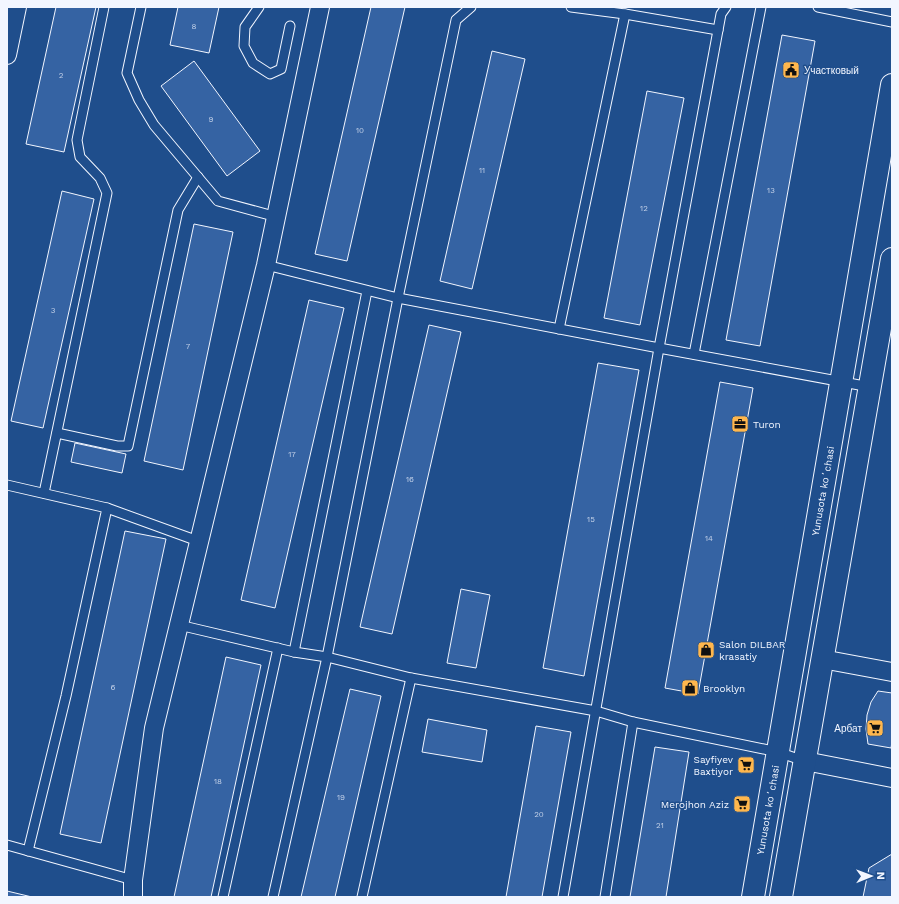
<svg xmlns="http://www.w3.org/2000/svg" width="899" height="904" viewBox="0 0 899 904" font-family="'Work Sans',sans-serif">
<style>
.building{fill:#3563a3;stroke:#f2f6ff}
.lines{fill:none;stroke-linecap:round;stroke-linejoin:round}
.lane-casing{stroke:#f2f6ff;stroke-width:11}
.street-casing{stroke:#f2f6ff;stroke-width:20}
.secondary-casing{stroke:#f2f6ff;stroke-width:24}
.lane{stroke:#1f4e8c;stroke-width:9}
.street{stroke:#1f4e8c;stroke-width:18}
.secondary{stroke:#1f4e8c;stroke-width:22}
.labels{text-anchor:middle;dominant-baseline:central;stroke-width:3;stroke-linejoin:round;paint-order:stroke}
.number-label{font-size:8px;fill:#c3d1e8}
.poi-label{font-size:10px;fill:#f2f6ff;stroke:#1f4e8c;text-anchor:start}
.street-label{font-size:10px;fill:#f2f6ff;stroke:#1f4e8c}
</style>
<rect width="100%" height="100%" fill="#1f4e8c"/>
<g class="building">
<polygon points="56,7 96,7 64,152 26,144"/>
<polygon points="178,7 219,7 209,53 170,45"/>
<polygon points="371,7 405,7 347,261 315,254"/>
<polygon points="782,35 815,41 760,346 726,340"/>
<polygon points="492,51 525,59 472,289 440,281"/>
<polygon points="194,61 260,151 227,176 161,86"/>
<polygon points="647,91 684,98 640,325 604,318"/>
<polygon points="62,191 94,199 43,428 11,421"/>
<polygon points="194,224 233,232 183,470 144,461"/>
<polygon points="309,300 344,308 275,608 241,600"/>
<polygon points="429,325 461,332 392,634 360,627"/>
<polygon points="598,363 639,370 584,676 543,668"/>
<polygon points="720,382 753,388 698,694 665,688"/>
<polygon points="75,443 126,454 122,473 71,462"/>
<polygon points="125,531 166,539 101,843 60,834"/>
<polygon points="461,589 490,595 476,668 447,663"/>
<polygon points="226,657 261,665 211,897 174,897"/>
<polygon points="350,689 381,696 335,897 301,897"/>
<polygon points="878,691 892,693 892,742 891,748 868,744 866,729 867,715 871,702"/>
<polygon points="428,719 487,730 482,762 422,752"/>
<polygon points="536,726 571,732 542,897 506,897"/>
<polygon points="655,747 689,752 666,897 630,897"/>
<polygon points="892,854 892,897 863,897 869,868"/>
<polygon points="7,891 32,897 7,897"/>
</g>
<g class="lines">
<defs>
<g id="lane">
<polyline points="141,7 127,73 139,100 154,125 218,201 277,217"/>
<polyline points="259,7 245,27 244,46 253,63 270,74 281,69 290,26"/>
<polyline points="571,7 625,14"/>
<polyline points="818,7 892,22"/>
<polyline points="266,265 398,298 659,348 870,387"/>
<polyline points="559,329 625,14 718,30"/>
<polyline points="694,354 761,7"/>
<polyline points="57,433 117,446 128,446 178,210 198,177"/>
<polyline points="7,485 107,508 66,696 28,851"/>
<polyline points="44,493 107,193 100,178 80,157 77,140 104,7"/>
<polyline points="107,508 198,541"/>
<polyline points="179,625 294,652 327,657 411,678 596,711 633,722 778,752 804,761"/>
<polyline points="294,652 367,291"/>
<polyline points="7,845 133,880"/>
<polyline points="223,897 278,648"/>
<polyline points="273,897 327,657 398,298 456,20 471,7"/>
<polyline points="362,897 411,678"/>
<polyline points="563,897 659,348 721,14 726,7"/>
<polyline points="605,897 633,722"/>
</g>
<g id="street">
<polyline points="7,55 17,7"/>
<polyline points="822,659 892,672"/>
<polyline points="805,761 892,778"/>
<polyline points="133,897 133,880 154,728 266,265 320,7"/>
</g>
<g id="secondary">
<polyline points="753,897 892,85"/>
<polyline points="781,897 892,259"/>
</g>
</defs>
<use href="#lane" class="lane-casing"/>
<use href="#street" class="street-casing"/>
<use href="#secondary" class="secondary-casing"/>
<use href="#lane" class="lane"/>
<use href="#street" class="street"/>
<use href="#secondary" class="secondary"/>
</g>
<defs>
<symbol id="civic-square" viewBox="-11 -11 22 22"><rect x="-9" y="-9" width="18" height="18" rx="4" fill="#ffb74d" stroke="#1f4e8c"/><path d="M-.6-6.5H3V-4.5H.6V-3L4-1V1h2V6H-6V1h2V-1L-.6-3ZM-1.2 2.5V6h2.4V2.5Z" fill="#111"/></symbol>
<symbol id="office-square" viewBox="-11 -11 22 22"><rect x="-9" y="-9" width="18" height="18" rx="4" fill="#ffb74d" stroke="#1f4e8c"/><path d="M-6-3h4V-5.5h4V-3h4V5H-6ZM-1-4.5V-3h2v-1.5ZM-6 0V1H6V0Z" fill="#111"/></symbol>
<symbol id="shop-square" viewBox="-11 -11 22 22"><rect x="-9" y="-9" width="18" height="18" rx="4" fill="#ffb74d" stroke="#1f4e8c"/><path d="M-5-2.5h2.3a2.7 3.5 0 0 1 5.4 0H5L5.5 6h-11ZM-1.5-2.5h3a1.5 2.3 0 0 0-3 0Z" fill="#111"/></symbol>
<symbol id="supermarket-square" viewBox="-11 -11 22 22"><rect x="-9" y="-9" width="18" height="18" rx="4" fill="#ffb74d" stroke="#1f4e8c"/><path d="M-6-5.5h2.5l.6 2H6L4.5 2H-2.5L-4.4-4H-6ZM-1.5 3.2a1.3 1.3 0 1 0 .1 0ZM3 3.2a1.3 1.3 0 1 0 .1 0Z" fill="#111"/></symbol>
</defs>
<g fill-rule="evenodd">
<use href="#civic-square" x="781" y="60" width="20" height="20"/>
<use href="#office-square" x="730" y="414" width="20" height="20"/>
<use href="#shop-square" x="696" y="640" width="20" height="20"/>
<use href="#shop-square" x="680" y="678" width="20" height="20"/>
<use href="#supermarket-square" x="865" y="718" width="20" height="20"/>
<use href="#supermarket-square" x="736" y="755" width="20" height="20"/>
<use href="#supermarket-square" x="732" y="794" width="20" height="20"/>
</g>
<g class="labels">
<g class="number-label">
<text x="194" y="26">8</text>
<text x="61" y="75">2</text>
<text x="211" y="119">9</text>
<text x="360" y="130">10</text>
<text x="482" y="170">11</text>
<text x="771" y="190">13</text>
<text x="644" y="208">12</text>
<text x="53" y="310">3</text>
<text x="188" y="346">7</text>
<text x="292" y="454">17</text>
<text x="410" y="479">16</text>
<text x="591" y="519">15</text>
<text x="709" y="538">14</text>
<text x="113" y="687">6</text>
<text x="218" y="781">18</text>
<text x="341" y="797">19</text>
<text x="539" y="814">20</text>
<text x="660" y="825">21</text>
</g>
<g class="poi-label">
<text x="804" y="70">Участковый</text>
<text x="753" y="424">Turon</text>
<text x="719" y="644">Salon DILBAR<tspan x="719" dy="12">krasatiy</tspan></text>
<text x="703" y="688">Brooklyn</text>
<text x="862" y="728" text-anchor="end">Арбат</text>
<text x="733" y="759" text-anchor="end">Sayfiyev<tspan x="733" dy="12">Baxtiyor</tspan></text>
<text x="729" y="804" text-anchor="end">Merojhon Aziz</text>
</g>
<g class="street-label">
<text transform="translate(823 491) rotate(-80)">Yunusota koʻchasi</text>
<text transform="translate(768 810) rotate(-80)">Yunusota koʻchasi</text>
</g>
</g>
<rect width="899" height="904" fill="none" stroke="#f2f6ff" stroke-width="16"/>
<g transform="translate(871 876) rotate(89)" stroke="#1f4e8c" stroke-width="3" paint-order="stroke">
<path d="M0-3L7 15L0 10L-7 15Z" fill="#f2f6ff"/>
<text y="-6" font-size="11" font-weight="bold" text-anchor="middle" fill="#f2f6ff">N</text>
</g>
</svg>
